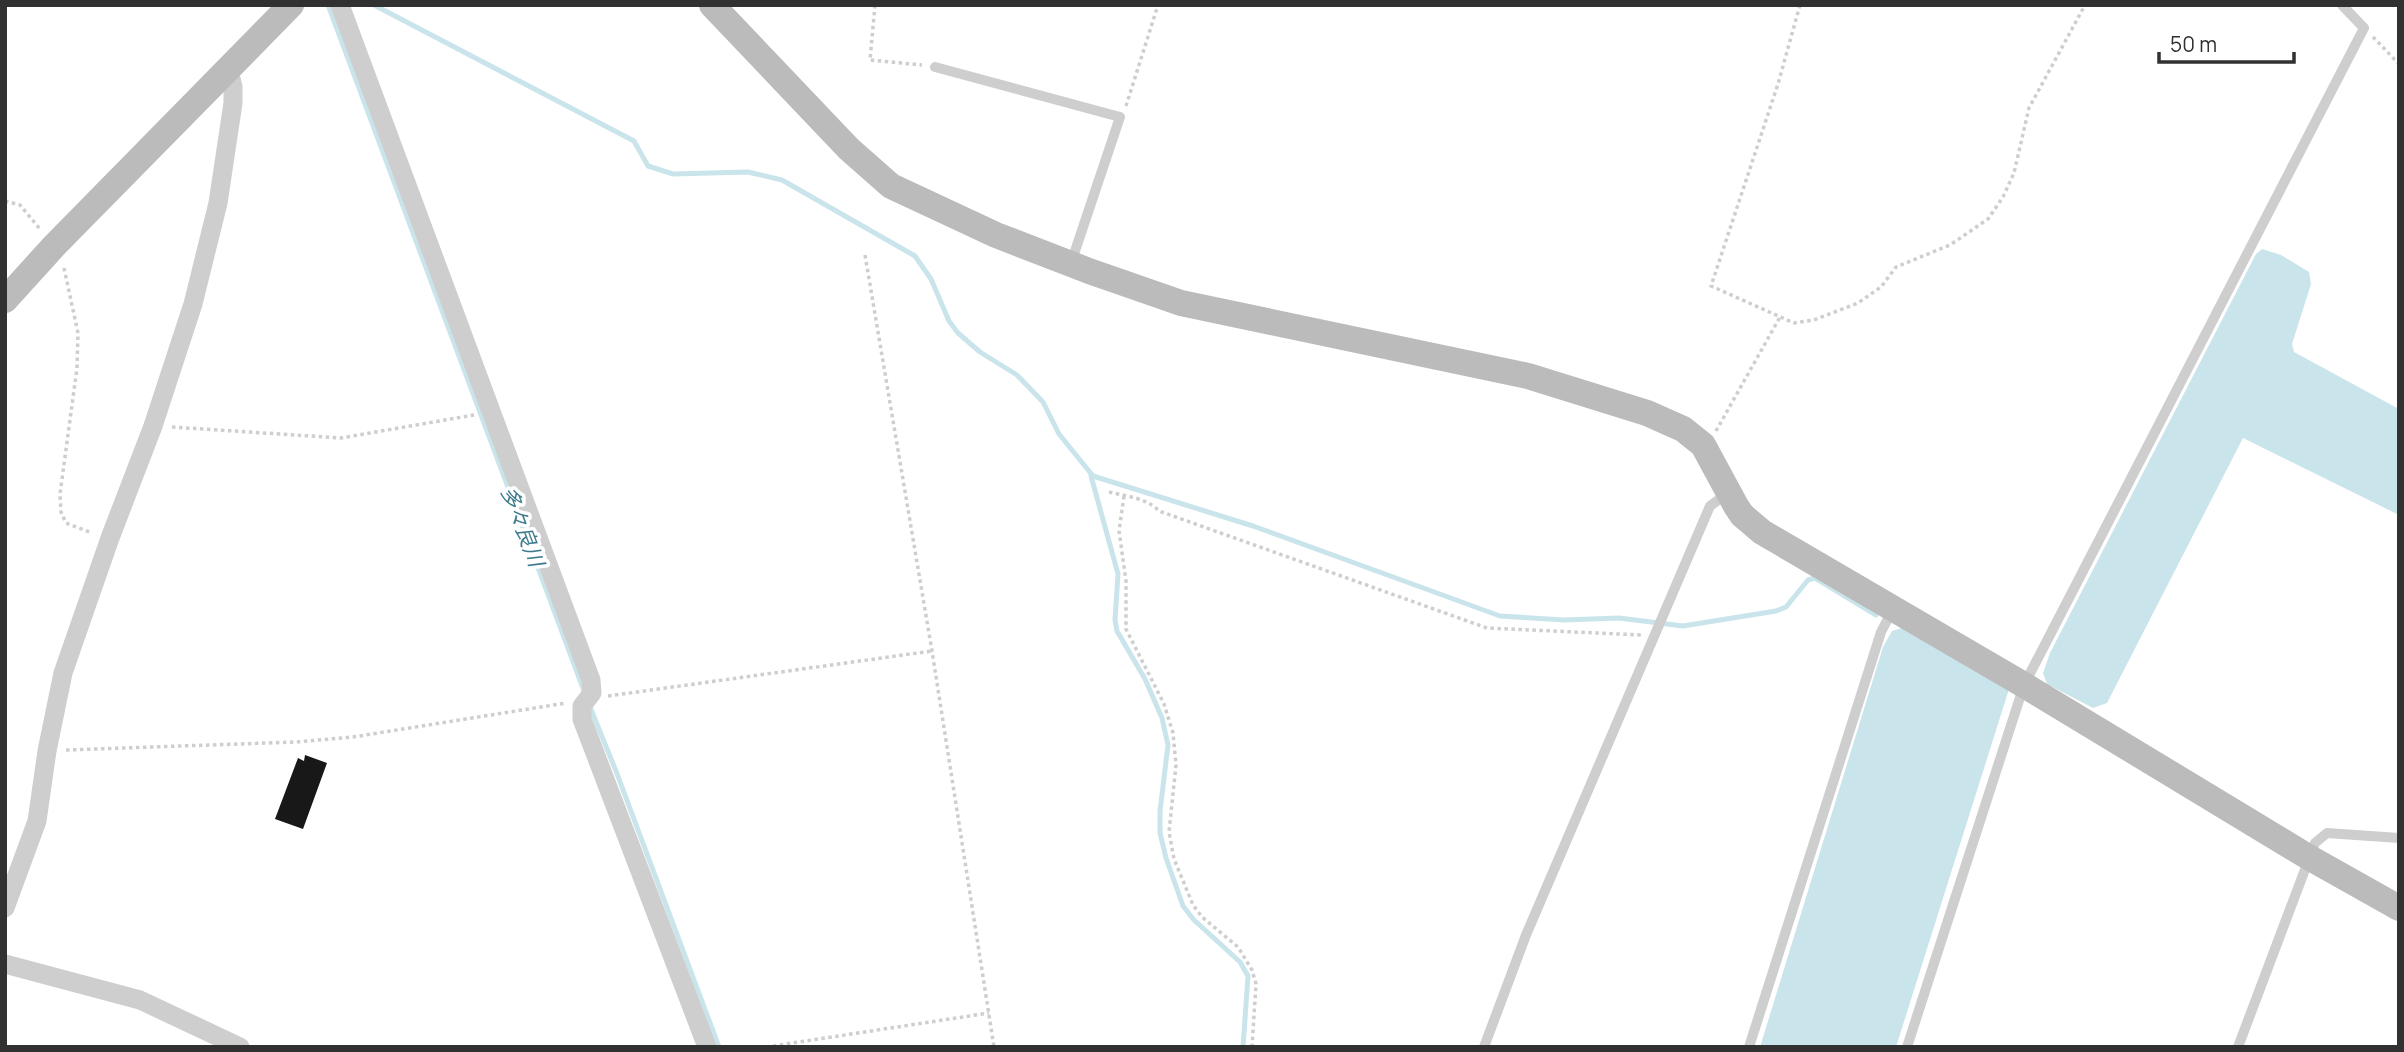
<svg xmlns="http://www.w3.org/2000/svg" width="2404" height="1052" viewBox="0 0 2404 1052" font-family="Manrope,'Noto Sans JP',sans-serif">
<style>
.water{fill:#cae4eb}
.lines{fill:none;stroke-linecap:round;stroke-linejoin:round}
.stream{stroke:#cae4eb;stroke-width:5}
.building{fill:#181818}
.path{stroke:#cecece;stroke-width:3.5;stroke-dasharray:3.5 3.5;stroke-linecap:butt}
.lane{stroke:#cecece;stroke-width:10}
.street{stroke:#cecece;stroke-width:19}
.secondary{stroke:#bbb;stroke-width:26}
.labels{text-anchor:middle;dominant-baseline:central;stroke-width:7;stroke-linejoin:round;paint-order:stroke}
.water-label{font-size:21px;font-style:italic;fill:#3c7b8e;stroke:#fff}
</style>
<rect width="100%" height="100%" fill="#fff"/>
<g class="water">
<polygon points="2262,249 2281,255 2309,272 2311,284 2292,344 2294,352 2399,409 2399,515 2243,438 2107,703 2093,708 2047,684 2043,673 2050,653 2256,254"/>
<polygon points="1906,627 2010,686 1896,1047 1760,1047 1883,647 1892,631"/>
</g>
<g class="lines">
<g class="stream">
<polyline points="328,5 584,691"/>
<polyline points="374,5 634,141 648,166 673,174 748,172 782,180 915,256 931,279 949,321 958,333 980,352 1017,375 1043,402 1059,434 1093,476 1253,526 1500,616 1564,620 1619,618 1683,626 1776,611 1786,607 1808,580 1815,578 1876,615"/>
<polyline points="1091,476 1118,574 1115,620 1117,631 1145,679 1162,718 1168,745 1160,811 1160,833 1166,858 1183,906 1194,920 1240,962 1248,976 1243,1047"/>
<polyline points="590,707 616,771 719,1047"/>
</g>
</g>
<polygon class="building" points="305,755 327,763 303,829 275,819 298,758 304,761"/>
<g class="lines">
<g class="path">
<polyline points="875,5 870,60 922,65"/>
<polyline points="1800,5 1778,84 1711,286 1794,323 1814,320 1858,303 1881,287 1896,267 1950,245 1988,219 2003,197 2014,173 2029,108 2085,5"/>
<polyline points="2373,37 2399,64"/>
<polyline points="1126,106 1158,5"/>
<polyline points="5,201 20,205 40,229"/>
<polyline points="865,255 932,651 994,1047"/>
<polyline points="64,268 78,333 77,368 60,494 61,512 66,523 92,533"/>
<polyline points="172,427 341,438 474,415"/>
<polyline points="1716,431 1780,317"/>
<path d="M1109,492C1126,496 1147,498 1159,511L1487,628L1641,635"/>
<polyline points="1124,496 1119,531 1126,581 1126,629 1164,704 1173,733 1176,765 1169,832 1174,859 1193,905 1202,917 1238,947 1252,970 1256,984 1252,1047"/>
<polyline points="608,696 932,651"/>
<polyline points="66,750 296,742 353,737 566,703"/>
<polyline points="766,1047 989,1013"/>
</g>
<g class="lane">
<polyline points="935,67 1120,117 1071,263"/>
<polyline points="1484,1047 1526,935 1710,506 1728,493"/>
<polyline points="1749,1047 1881,632 1893,609"/>
<polyline points="1907,1047 2024,685 2364,28 2342,5"/>
<polyline points="2238,1047 2315,843 2327,833 2399,838"/>
</g>
<g class="street">
<polyline points="340,5 591,680 592,693 582,706 582,719 707,1047"/>
<polyline points="5,908 37,821 47,751 63,673 110,538 153,426 193,304 218,203 233,103 233,87 229,70"/>
<polyline points="5,964 140,1000 240,1047"/>
</g>
<g class="secondary">
<polyline points="712,5 849,149 891,186 996,235 1089,271 1181,303 1528,376 1647,413 1683,429 1703,445 1736,506 1742,515 1762,532 2024,685 2310,858 2399,908"/>
<polyline points="5,300 54,246 291,5"/>
</g>
</g>
<g class="labels">
<g class="water-label">
<text transform="translate(523 526) rotate(69)">多々良川</text>
</g>
</g>
<rect width="2404" height="1052" fill="none" stroke="#313131" stroke-width="14"/>
<path d="M2159 52v10h135v-10" fill="none" stroke="#313131" stroke-width="3.5"/>
<text x="2170" y="52" font-size="21" fill="#313131" stroke="#ffffff" stroke-width="5" paint-order="stroke">50 m</text>
</svg>
